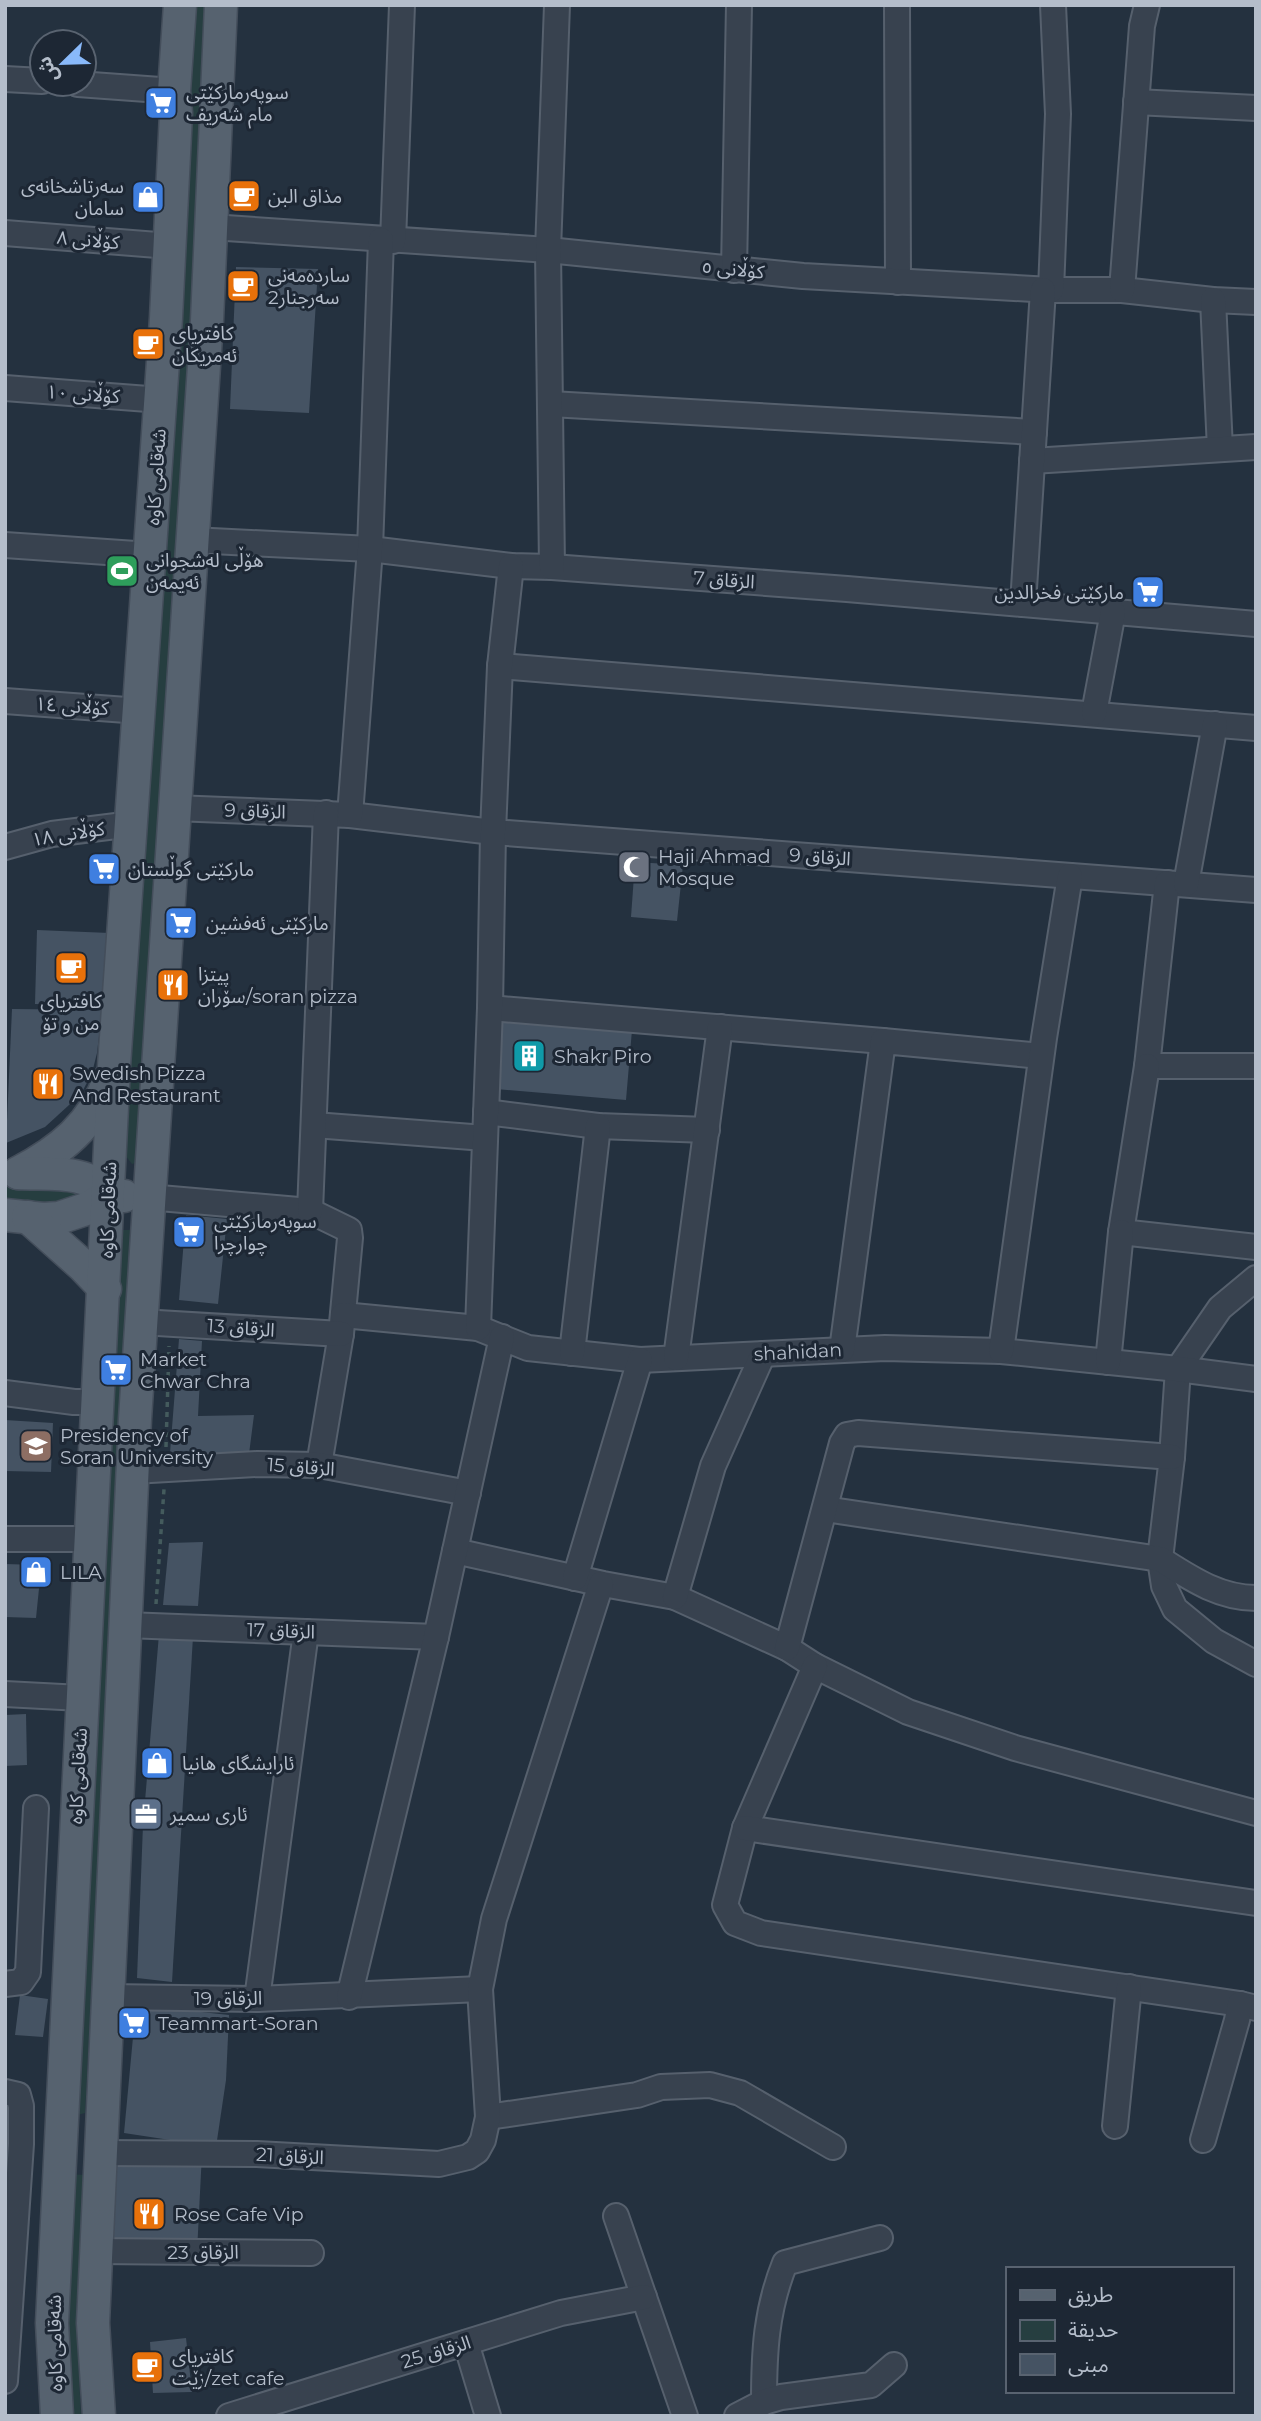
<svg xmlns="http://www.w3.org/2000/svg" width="1261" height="2421" viewBox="0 0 1261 2421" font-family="Montserrat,'Noto Sans Arabic',sans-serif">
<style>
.green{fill:#263e40}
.building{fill:#455363}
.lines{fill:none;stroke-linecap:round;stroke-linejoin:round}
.minor-casing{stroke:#56606d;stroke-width:28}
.major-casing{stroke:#444e5b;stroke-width:35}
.path{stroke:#445b5d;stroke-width:3.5;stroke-dasharray:5 5;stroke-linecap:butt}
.minor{stroke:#38424f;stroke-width:24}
.major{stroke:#56626f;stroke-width:32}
.labels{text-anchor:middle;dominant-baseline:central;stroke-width:6;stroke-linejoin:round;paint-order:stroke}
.poi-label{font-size:19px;fill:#b4bdca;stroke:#1d2734;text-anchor:start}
.street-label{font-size:19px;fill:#b4bdca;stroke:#1d2734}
</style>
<rect width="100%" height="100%" fill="#24313f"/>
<g class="green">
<polygon points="192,5 206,5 186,428 138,1162 132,1164 125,1155"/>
<polygon points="5,1185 74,1186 80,1198 64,1209 5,1202"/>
<polygon points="123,1230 130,1230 119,1483 85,2113 73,2116 107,1481"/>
<polygon points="70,2174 84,2175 76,2314 81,2416 69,2416 65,2357"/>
</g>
<g class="building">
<polygon points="236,267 318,269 309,413 230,409"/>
<polygon points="635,862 683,865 677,921 631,917"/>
<polygon points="37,930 110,933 102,1006 35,1004"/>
<polygon points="12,1009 102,1010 97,1053 92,1073 81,1094 45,1127 6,1143"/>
<polygon points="501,1019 632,1030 626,1100 496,1089"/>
<polygon points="186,1215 227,1219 218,1304 179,1300"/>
<polygon points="179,1339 202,1341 198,1416 254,1415 249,1454 170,1453"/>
<polygon points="5,1420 53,1423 51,1472 5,1471"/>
<polygon points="203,1542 198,1606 163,1605 169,1543"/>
<polygon points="5,1564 38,1565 41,1569 36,1618 5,1617"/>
<polygon points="159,1634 193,1637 172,1982 137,1978 143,1825"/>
<polygon points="26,1714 27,1765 5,1766 5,1715"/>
<polygon points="20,1995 48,1999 43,2037 15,2035"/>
<polygon points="136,2005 229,2015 226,2080 216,2147 124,2133"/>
<polygon points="100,2153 202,2153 197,2252 98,2249"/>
<polygon points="186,2338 192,2392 153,2393 150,2342"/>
</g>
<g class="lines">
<defs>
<g id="minor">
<polyline points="897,5 898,282"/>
<polyline points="5,79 42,81"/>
<polyline points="78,84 174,91"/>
<polyline points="1136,102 1256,108"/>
<polyline points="211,227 548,250 803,276 1051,290 1122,290 1213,300 1256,302"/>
<polyline points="5,233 170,246"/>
<polyline points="393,241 402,5"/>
<polyline points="734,270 739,5"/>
<polyline points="1051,290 1058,114 1053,5"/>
<polyline points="1122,290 1142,26 1147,5"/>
<polyline points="1213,300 1220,449"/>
<polyline points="5,388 161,400"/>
<polyline points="551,404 1034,432"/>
<polyline points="1032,461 1256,447"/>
<polyline points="192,540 370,549 511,566 552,567 847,589 1256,624"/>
<polyline points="5,545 150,555"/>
<polyline points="552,567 548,250 557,5"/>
<polyline points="1023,604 1043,290"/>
<polyline points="500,666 1256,728"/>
<polyline points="5,701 140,711"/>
<polyline points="1094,713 1113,612"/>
<polyline points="174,808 350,815 493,832 1256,890"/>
<polyline points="350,815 370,549 381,240"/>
<polyline points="5,847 52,834 132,824"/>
<polyline points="1167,883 1147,1066 1256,1066"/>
<polyline points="1186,884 1215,724"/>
<polyline points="490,1008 883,1041"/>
<polyline points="1147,1066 1121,1232 1256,1247"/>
<polyline points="486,1112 598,1126 707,1130"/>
<polyline points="314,1125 485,1138"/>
<polyline points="148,1197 310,1211 349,1230 350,1238 341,1334 319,1465"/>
<polyline points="310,1211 326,813"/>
<polyline points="1256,1278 1220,1308 1178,1369 1172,1457 1160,1559 1164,1586 1175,1609 1214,1641 1256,1664"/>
<polyline points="343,1315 478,1328 528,1348 640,1360 885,1348 1001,1351 1178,1369 1256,1379"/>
<polyline points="141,1322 341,1334"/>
<polyline points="478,1328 490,1008 493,832 500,666 511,566"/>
<polyline points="842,1350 883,1041 1041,1056"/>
<polyline points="1001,1351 1044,1038 1070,876"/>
<polyline points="572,1353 598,1126"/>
<polyline points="676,1358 720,1027"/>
<polyline points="1108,1362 1121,1232"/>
<polyline points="5,1393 74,1402 98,1402"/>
<polyline points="133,1471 257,1464 319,1465 468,1493"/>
<path d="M825,1509L1160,1559C1190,1578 1219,1598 1256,1598"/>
<polyline points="5,1539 89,1539"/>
<polyline points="455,1551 603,1584 675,1597 787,1648 815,1666 908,1712 1015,1748 1256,1813"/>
<polyline points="575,1578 640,1360"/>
<polyline points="675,1597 713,1466 763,1354"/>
<polyline points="126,1625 436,1637"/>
<polyline points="787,1648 842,1443 847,1435 858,1433 1172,1457"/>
<polyline points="815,1666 745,1828 725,1905 735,1923 761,1933 1240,2004 1256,2008"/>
<polyline points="5,1694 81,1698"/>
<polyline points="745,1828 1256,1903"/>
<polyline points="5,1984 21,1982 28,1972 36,1808"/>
<polyline points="108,1997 257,1999 480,1989"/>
<polyline points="349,1997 436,1637 502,1337"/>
<polyline points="257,1999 306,1632"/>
<polyline points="5,2092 18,2095 21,2106 21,2144 5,2381"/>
<polyline points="488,2117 637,2095 661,2087 710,2085 740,2093 833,2147"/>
<polyline points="1115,2126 1129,1987"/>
<polyline points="1203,2140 1237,2020 1240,2004"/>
<polyline points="100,2153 257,2154 439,2164 468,2157 477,2151 483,2140 488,2117 480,1989 494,1919 601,1584"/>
<polyline points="616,2216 685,2416"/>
<polyline points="96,2251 311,2253"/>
<polyline points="466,2343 488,2416"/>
<path d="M764,2402C764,2352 766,2310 785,2263L880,2238"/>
<polyline points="229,2416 561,2313 644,2297"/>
<polyline points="737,2416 764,2402 781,2397 871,2385 894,2365"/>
</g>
<g id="major">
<path d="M18,1173C60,1151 93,1125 110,1078"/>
<path d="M18,1173C48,1175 90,1169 108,1195"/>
<polyline points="5,1215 43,1219 59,1218 89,1208 108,1195 124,1196"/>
<polyline points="28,1217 83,1266 105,1289"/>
<polyline points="57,2416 52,2323 114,1066 166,318 176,113 174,91 180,5"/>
<polyline points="99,2416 93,2323 135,1419 207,320 221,5"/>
</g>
</defs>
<use href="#minor" class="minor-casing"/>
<use href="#major" class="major-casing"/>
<g class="path">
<polyline points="166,1447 169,1346"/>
<polyline points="156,1604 164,1489"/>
</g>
<use href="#minor" class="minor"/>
<use href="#major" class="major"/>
</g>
<defs>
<symbol id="supermarket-square" viewBox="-11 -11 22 22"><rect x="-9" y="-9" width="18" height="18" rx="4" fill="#3f7fe0" stroke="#1d2734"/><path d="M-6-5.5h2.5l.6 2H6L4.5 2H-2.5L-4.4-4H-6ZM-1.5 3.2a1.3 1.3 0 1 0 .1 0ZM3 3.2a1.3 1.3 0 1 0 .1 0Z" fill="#fff"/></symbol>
<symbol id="cafe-square" viewBox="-11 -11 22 22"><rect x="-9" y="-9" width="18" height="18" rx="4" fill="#e8710a" stroke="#1d2734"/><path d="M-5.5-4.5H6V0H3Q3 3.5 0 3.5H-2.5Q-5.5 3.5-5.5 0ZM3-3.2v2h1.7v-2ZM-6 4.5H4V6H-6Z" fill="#fff"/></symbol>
<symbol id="shop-square" viewBox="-11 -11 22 22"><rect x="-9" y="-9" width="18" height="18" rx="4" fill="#3f7fe0" stroke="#1d2734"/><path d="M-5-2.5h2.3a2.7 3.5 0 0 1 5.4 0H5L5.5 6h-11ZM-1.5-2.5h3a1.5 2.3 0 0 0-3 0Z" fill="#fff"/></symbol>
<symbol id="stadium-square" viewBox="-11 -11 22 22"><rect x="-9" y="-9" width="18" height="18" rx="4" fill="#2e9e5b" stroke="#1d2734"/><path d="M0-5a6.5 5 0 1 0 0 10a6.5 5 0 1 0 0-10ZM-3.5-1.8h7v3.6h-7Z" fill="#fff"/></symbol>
<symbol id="mosque-square" viewBox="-11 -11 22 22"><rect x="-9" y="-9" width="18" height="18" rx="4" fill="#6b7280" stroke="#1d2734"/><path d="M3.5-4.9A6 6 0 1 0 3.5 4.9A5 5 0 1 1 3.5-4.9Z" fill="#fff"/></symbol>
<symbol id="restaurant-square" viewBox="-11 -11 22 22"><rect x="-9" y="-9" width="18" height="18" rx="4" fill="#e8710a" stroke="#1d2734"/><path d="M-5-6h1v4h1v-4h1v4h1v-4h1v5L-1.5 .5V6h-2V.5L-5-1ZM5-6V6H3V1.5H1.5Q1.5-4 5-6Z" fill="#fff"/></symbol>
<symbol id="building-square" viewBox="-11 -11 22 22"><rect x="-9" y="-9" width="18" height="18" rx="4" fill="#0f9aa8" stroke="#1d2734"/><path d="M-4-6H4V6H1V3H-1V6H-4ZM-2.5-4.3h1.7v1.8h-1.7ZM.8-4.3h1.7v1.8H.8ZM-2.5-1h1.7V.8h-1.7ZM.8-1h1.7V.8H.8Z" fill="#fff"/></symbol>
<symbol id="university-square" viewBox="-11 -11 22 22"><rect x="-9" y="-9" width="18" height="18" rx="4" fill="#8d6e63" stroke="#1d2734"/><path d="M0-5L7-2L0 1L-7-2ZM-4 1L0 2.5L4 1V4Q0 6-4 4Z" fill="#fff"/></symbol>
<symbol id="office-square" viewBox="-11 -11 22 22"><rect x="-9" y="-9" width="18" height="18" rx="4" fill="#5c6f8a" stroke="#1d2734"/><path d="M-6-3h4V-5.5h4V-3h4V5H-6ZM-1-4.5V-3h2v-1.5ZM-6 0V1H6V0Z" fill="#fff"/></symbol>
</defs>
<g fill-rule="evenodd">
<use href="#supermarket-square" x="142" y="84" width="38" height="38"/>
<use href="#cafe-square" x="225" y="177" width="38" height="38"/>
<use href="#shop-square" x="129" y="178" width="38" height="38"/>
<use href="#cafe-square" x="224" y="267" width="38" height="38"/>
<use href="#cafe-square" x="129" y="325" width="38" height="38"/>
<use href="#stadium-square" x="103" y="552" width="38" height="38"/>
<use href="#supermarket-square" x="1129" y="573" width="38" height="38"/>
<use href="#mosque-square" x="615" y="848" width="38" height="38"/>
<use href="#supermarket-square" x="85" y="850" width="38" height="38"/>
<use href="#supermarket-square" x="162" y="904" width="38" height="38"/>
<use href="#cafe-square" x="52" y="949" width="38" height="38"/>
<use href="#restaurant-square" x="154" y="966" width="38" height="38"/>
<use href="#building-square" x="510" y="1037" width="38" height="38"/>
<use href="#restaurant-square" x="29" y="1065" width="38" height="38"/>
<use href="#supermarket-square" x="170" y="1213" width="38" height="38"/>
<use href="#supermarket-square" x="97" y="1351" width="38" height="38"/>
<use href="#university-square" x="17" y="1427" width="38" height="38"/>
<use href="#shop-square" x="17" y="1553" width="38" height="38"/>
<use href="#shop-square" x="138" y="1744" width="38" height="38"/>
<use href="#office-square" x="127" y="1795" width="38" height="38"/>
<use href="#supermarket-square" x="115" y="2004" width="38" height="38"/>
<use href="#restaurant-square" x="130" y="2195" width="38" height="38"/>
<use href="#cafe-square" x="128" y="2348" width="38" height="38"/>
</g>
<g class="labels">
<g class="poi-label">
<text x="186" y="92">سوپەرمارکێتی<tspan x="186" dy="22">مام شەریف</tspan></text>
<text x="124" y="186" text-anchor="end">سەرتاشخانەی<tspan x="124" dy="22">سامان</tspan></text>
<text x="268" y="196">مذاق البن</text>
<text x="268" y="275">ساردەمەنی<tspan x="268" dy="22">سەرجنار2</tspan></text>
<text x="172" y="333">کافتریای<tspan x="172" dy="22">ئەمریکان</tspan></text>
<text x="146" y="560">هۆڵی لەشجوانی<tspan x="146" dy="22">ئەیمەن</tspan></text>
<text x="1124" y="592" text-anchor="end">مارکێتی فخرالدین</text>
<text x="658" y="856">Haji Ahmad<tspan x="658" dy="22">Mosque</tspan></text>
<text x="128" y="869">مارکێتی گوڵستان</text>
<text x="206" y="923">مارکێتی ئەفشین</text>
<text x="198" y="974">پیتزا<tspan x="198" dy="22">سۆران/soran pizza</tspan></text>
<text x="71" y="1001" text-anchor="middle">کافتریای<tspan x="71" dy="22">من و تۆ</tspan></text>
<text x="554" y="1056">Shakr Piro</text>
<text x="72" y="1073">Swedish Pizza<tspan x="72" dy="22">And Restaurant</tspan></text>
<text x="214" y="1221">سوپەرمارکێتی<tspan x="214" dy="22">چوارچرا</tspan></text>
<text x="140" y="1359">Market<tspan x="140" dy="22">Chwar Chra</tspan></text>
<text x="60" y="1435">Presidency of<tspan x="60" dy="22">Soran University</tspan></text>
<text x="60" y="1572">LILA</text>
<text x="182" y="1763">ئارایشگای هانیا</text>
<text x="170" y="1814">ئارى سمير</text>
<text x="158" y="2023">Teammart-Soran</text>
<text x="174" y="2214">Rose Cafe Vip</text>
<text x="172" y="2356">کافتریای<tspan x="172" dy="22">زێت/zet cafe</tspan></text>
</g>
<g class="street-label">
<text transform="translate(88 240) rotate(5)">کۆڵانی ٨</text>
<text transform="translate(733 269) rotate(6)">کۆڵانی ٥</text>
<text transform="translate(83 394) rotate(4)">کۆڵانی ١٠</text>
<text transform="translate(156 477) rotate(-86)">شەقامی کاوە</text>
<text transform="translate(724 580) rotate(4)">الزقاق 7</text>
<text transform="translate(72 706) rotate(4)">کۆڵانی ١٤</text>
<text transform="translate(255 811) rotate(2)">الزقاق 9</text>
<text transform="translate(68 834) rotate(-9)">کۆڵانی ١٨</text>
<text transform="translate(820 857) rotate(4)">الزقاق 9</text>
<text transform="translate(108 1210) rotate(-88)">شەقامی کاوە</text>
<text transform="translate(241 1328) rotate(4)">الزقاق 13</text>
<text transform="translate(798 1352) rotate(-3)">shahidan</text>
<text transform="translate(301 1467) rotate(4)">الزقاق 15</text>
<text transform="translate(281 1631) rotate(2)">الزقاق 17</text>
<text transform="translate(78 1776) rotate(-87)">شەقامی کاوە</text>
<text x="228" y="1998">الزقاق 19</text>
<text transform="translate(290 2156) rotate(3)">الزقاق 21</text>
<text x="203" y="2252">الزقاق 23</text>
<text transform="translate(55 2343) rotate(-91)">شەقامی کاوە</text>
<text transform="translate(436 2352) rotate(-17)">الزقاق 25</text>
</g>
</g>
<rect width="1261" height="2421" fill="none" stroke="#b4bdca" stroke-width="14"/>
<rect x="1006" y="2267" width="228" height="126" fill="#1d2734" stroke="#596370" stroke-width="2"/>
<rect x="1020" y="2290" width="35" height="10" fill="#56626f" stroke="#596370" stroke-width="2"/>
<text x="1068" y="2302" font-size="21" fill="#b4bdca">طريق</text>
<rect x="1020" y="2320" width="35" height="21" fill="#263e40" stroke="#596370" stroke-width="2"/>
<text x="1068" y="2337" font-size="21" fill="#b4bdca">حديقة</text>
<rect x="1020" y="2354" width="35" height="21" fill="#455363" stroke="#596370" stroke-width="2"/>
<text x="1068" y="2372" font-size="21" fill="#b4bdca">مبنى</text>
<g transform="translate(63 63) rotate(247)"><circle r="33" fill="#1d2734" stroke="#596370" stroke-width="2"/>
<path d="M0-5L12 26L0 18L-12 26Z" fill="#89b9fa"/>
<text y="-10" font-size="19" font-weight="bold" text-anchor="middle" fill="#b4bdca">ش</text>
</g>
</svg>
